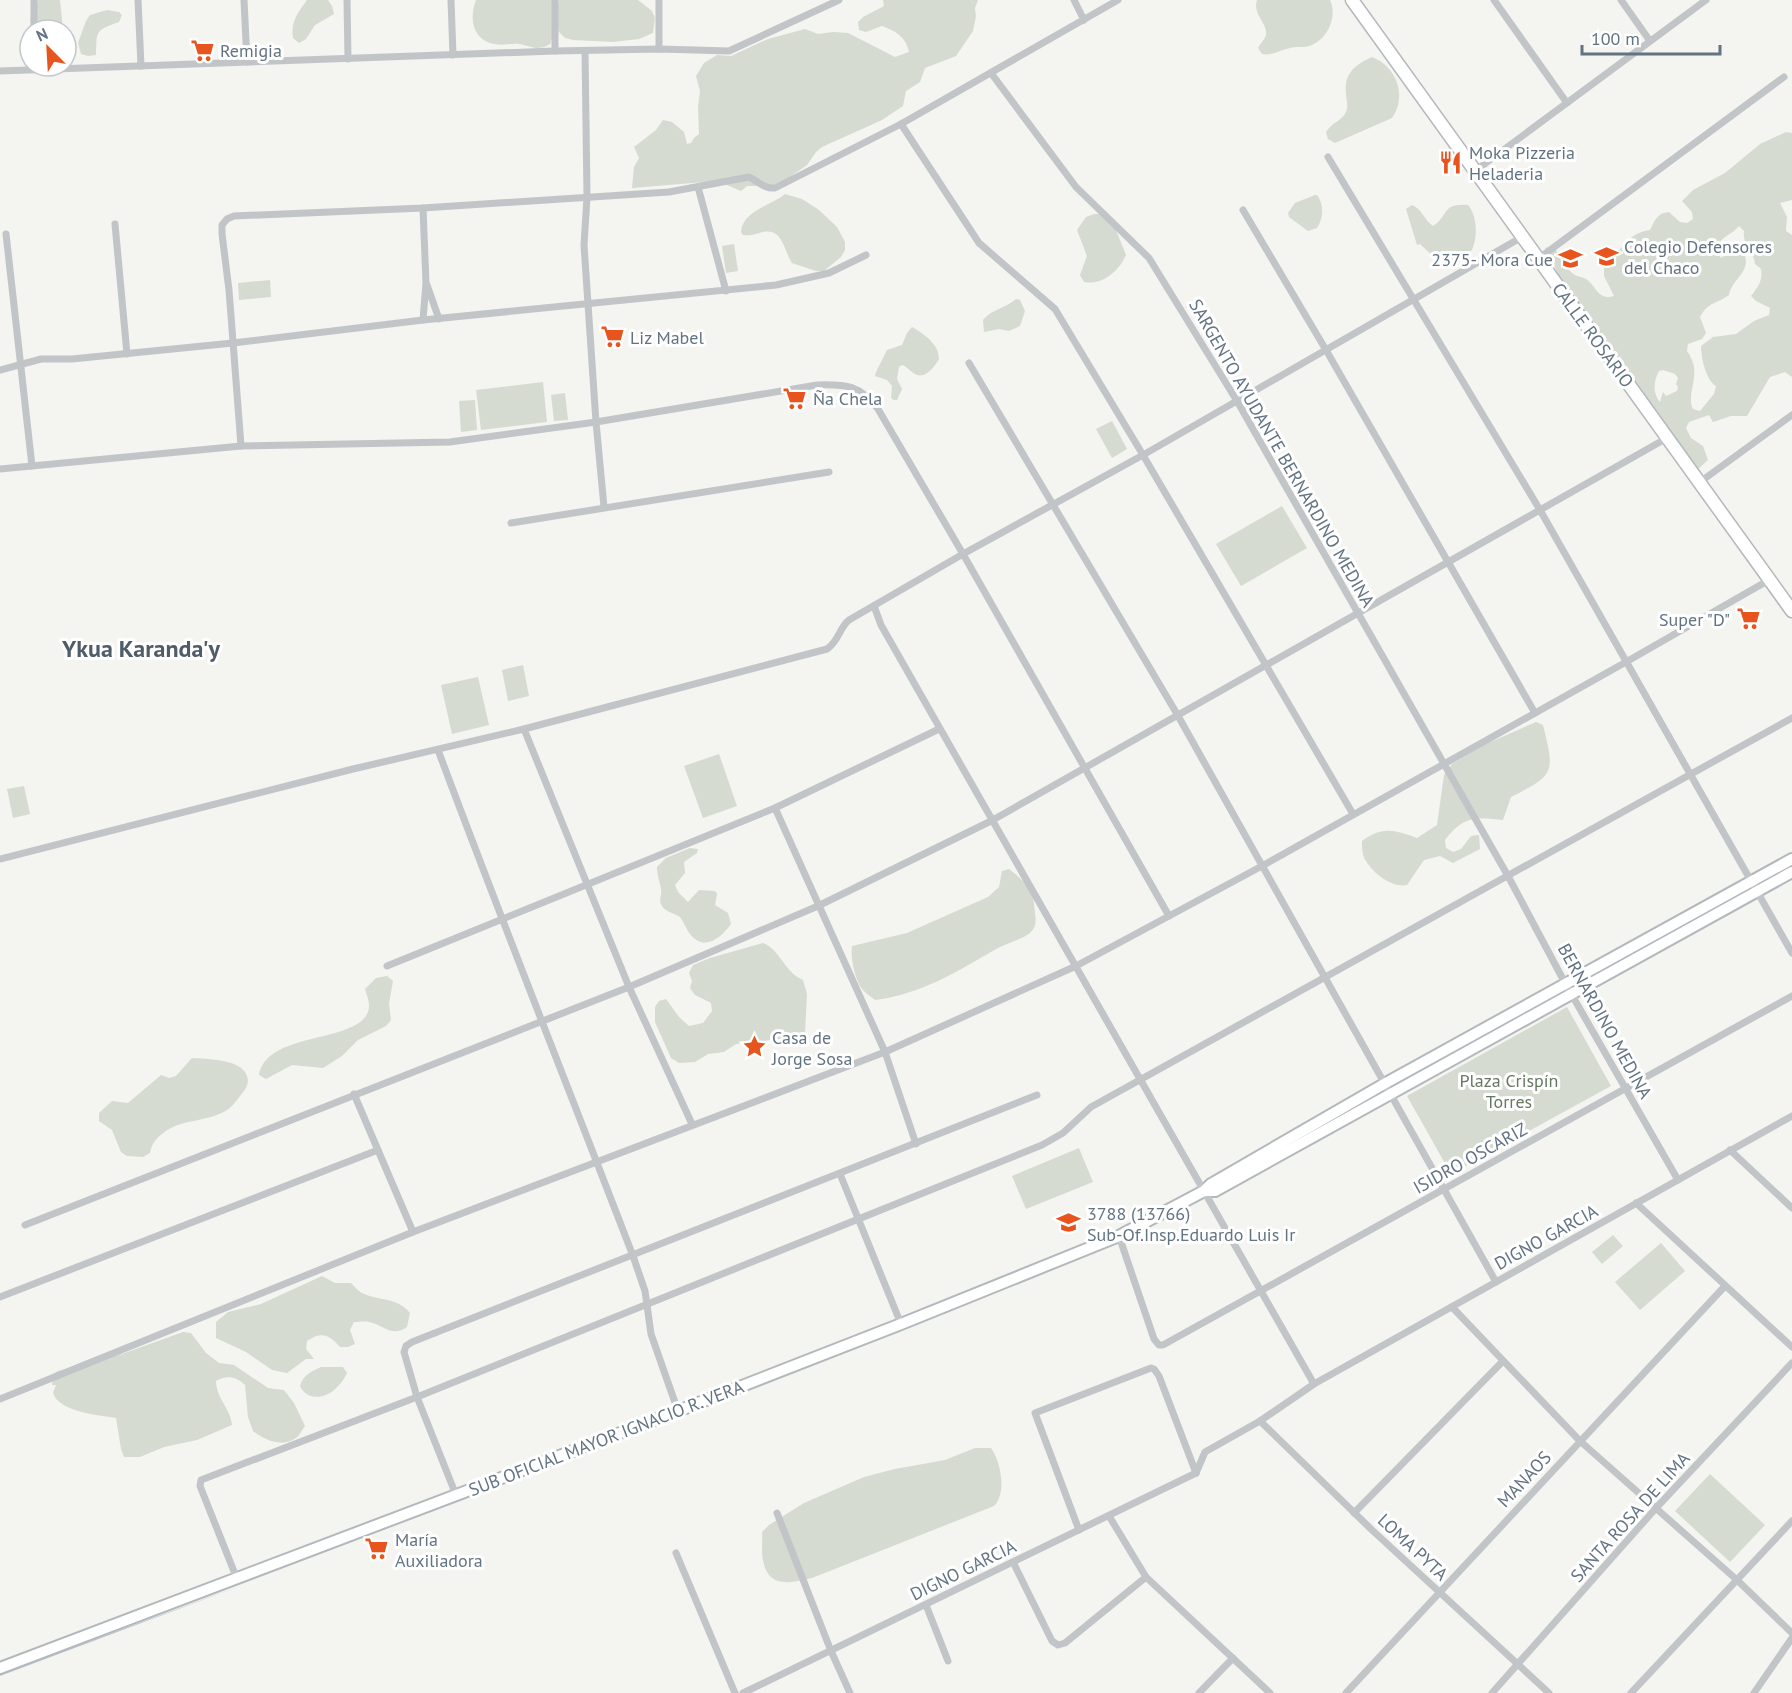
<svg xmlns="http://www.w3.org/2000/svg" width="1792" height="1693" viewBox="0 0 1792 1693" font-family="'PT Sans',sans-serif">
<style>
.green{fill:#d5dbd1;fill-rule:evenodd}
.water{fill:#bac5cb}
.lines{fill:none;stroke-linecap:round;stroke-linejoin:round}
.secondary-casing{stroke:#b3b8bd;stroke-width:14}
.primary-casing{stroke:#b4b8bc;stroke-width:15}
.street{stroke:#c1c5c8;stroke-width:7}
.secondary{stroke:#fff;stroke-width:10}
.primary{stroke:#fff;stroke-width:12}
.labels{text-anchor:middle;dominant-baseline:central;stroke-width:6;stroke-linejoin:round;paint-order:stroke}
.poi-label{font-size:18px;fill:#627382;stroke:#fff;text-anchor:start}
.street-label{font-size:18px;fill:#627382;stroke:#fff}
.park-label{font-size:18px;fill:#657961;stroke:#fff}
.district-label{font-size:24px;font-weight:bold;fill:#505c67;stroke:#fff}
</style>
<rect width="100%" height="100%" fill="#f4f4f0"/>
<g class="green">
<polygon points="38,0 60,0 63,30 33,30 30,19"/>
<path d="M307,0H328L332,6L334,14L315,25L306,39L299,43L293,38C291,20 298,13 307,0Z"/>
<path d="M476,0H552L556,16L559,0H638L652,11L655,18L653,33L639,39L613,42L573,40L565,38L559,32L556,21L554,34L550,44C537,52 532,46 519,44C511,43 503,46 495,44C472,40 469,18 476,0Z"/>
<path d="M883,0H978L975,8L976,16L973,31L956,56L925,68L920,82L906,91L903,106L882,120L822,147L816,152L807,165L787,179L772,186H747L741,191L717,181L632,188L634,167L639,158L634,147L656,130L663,120L672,122L684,132L687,144L691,143L694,138L699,134L698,107L700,91L696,76L704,63L717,55L731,56L768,39L805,29L818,34L833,32L848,33L895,57L909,52C906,37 896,31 882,26L866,32L859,30L858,22L863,17L884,6Z"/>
<path d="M1257,0H1330C1338,17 1327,41 1309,46C1303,48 1296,46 1290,48C1279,50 1273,56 1262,54L1258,48C1260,44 1265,39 1266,35C1268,23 1252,15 1257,0Z"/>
<path d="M107,10L119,12L122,15L119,22C94,31 97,31 96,55L88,56L81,54L78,43L86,21L90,15Z"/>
<path d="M1372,57C1396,66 1408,96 1392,118L1335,143L1328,139L1326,132C1331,123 1343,120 1346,112C1349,106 1346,100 1346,93C1344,73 1355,65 1372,57Z"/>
<path d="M1786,132L1792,133V200L1780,203L1787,217L1786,231L1792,235V377L1785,372L1770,377L1747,416H1731L1713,422L1709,415L1689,422L1686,428L1691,438L1703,446L1708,460L1696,471L1653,408L1565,288L1545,248L1552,246C1560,253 1564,264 1571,272C1576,277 1579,276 1584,278C1597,284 1596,301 1614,296L1604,276V268C1620,253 1626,233 1650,230C1655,220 1657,213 1669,212L1680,222L1687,223L1693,219L1692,212L1682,201L1693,190L1725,173L1760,144ZM1739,226L1744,231C1742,245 1754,251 1755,264L1761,269C1763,281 1758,287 1751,296L1756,301L1770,308L1769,315L1754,321L1736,334L1713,337L1701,346C1701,358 1706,380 1716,386L1714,394L1700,411L1693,409C1685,392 1704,374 1687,351L1688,344L1702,339L1706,333L1700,317C1709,301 1717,304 1729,295C1732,277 1756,271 1741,248L1733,250L1721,258L1716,251C1719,236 1731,236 1739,226ZM1663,370L1675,374L1678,378L1676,384L1678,387L1677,391L1666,396L1663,392L1660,402C1652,393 1654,380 1659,371Z"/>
<path d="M785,194L802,199L819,210L837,227L845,242V250L841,257L824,271H816L792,263C784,251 783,228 763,232C755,234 751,236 743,235L741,232C743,210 771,206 785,194Z"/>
<path d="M1315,195H1317C1324,205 1324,217 1317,228L1308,231L1289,217L1288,213L1295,203Z"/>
<path d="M1412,205C1423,210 1424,220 1433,226C1450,215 1441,203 1468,205C1481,220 1479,262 1453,263C1439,264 1429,252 1420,244L1417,245L1406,209Z"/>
<path d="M1094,214H1103L1114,225L1126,255C1120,270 1102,286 1084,282L1080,275L1087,256L1077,230L1086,217Z"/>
<polygon points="734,244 738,271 726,273 722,246"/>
<polygon points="270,280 271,297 239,300 238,283"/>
<path d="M1016,299L1020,300L1025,311L1020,326L1009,331L999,329L984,332L983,320C992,309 1006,308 1016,299Z"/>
<path d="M912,327C924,334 939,344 939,359C935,366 925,380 915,374C909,371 908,367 902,365L899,367L897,379L902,389L897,400H894L891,398L892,386L887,380L875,376L876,372L887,350L902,345L907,333Z"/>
<polygon points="543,382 547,422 481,430 476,390"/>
<polygon points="565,393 568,420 554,421 551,395"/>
<polygon points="475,400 477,430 461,432 459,401"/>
<polygon points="1112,421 1127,449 1112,458 1096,429"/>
<polygon points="1282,506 1307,548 1241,586 1216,544"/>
<polygon points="523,665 529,696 508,701 502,670"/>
<polygon points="478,677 489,725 452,734 441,685"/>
<path d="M1536,722L1543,725C1555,773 1555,775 1511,797L1503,820C1475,817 1463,816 1445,840L1446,848L1453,852L1461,849L1471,836L1479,835L1480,849L1453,863L1440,856L1424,860L1407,885C1392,888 1374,874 1366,861C1362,856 1362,847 1362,841C1383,826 1394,830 1417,838L1437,825L1444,775L1452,764L1488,743Z"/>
<polygon points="719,754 737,806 703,818 684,766"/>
<polygon points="24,786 30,814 13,818 7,789"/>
<path d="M690,848L698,849L697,853L684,862L685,873L675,885L678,892L688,902L699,890L715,891L717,894L715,905L728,913L731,924C721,938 704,952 690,934C686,929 684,922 680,917C674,913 663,911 661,904C659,900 662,894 661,890C660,881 657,876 657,867L666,858Z"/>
<path d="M1009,869C1028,884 1034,890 1035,914C1036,919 1036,924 1034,928C1028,939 1008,942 998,948C958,971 922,994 875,1000C872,997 866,994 863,990C855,981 850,957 852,946L907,933L988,897L999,887L1002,871Z"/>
<path d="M763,943C780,949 784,972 803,980L807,994L805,1033L798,1037L736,1044L724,1052L708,1054L695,1062L679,1063L671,1058L655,1022V1007L659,1001L666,999L679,1017L689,1026L703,1023L712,1011L711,1003L695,995L690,988L692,981L689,973L693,965L710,958Z"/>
<path d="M387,976L393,981L389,1004L391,1020L386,1026L358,1040L342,1056L323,1068L292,1065L266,1079L259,1075C267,1031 355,1044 368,1012C371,1004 367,996 365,989L376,978Z"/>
<polygon points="1567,1007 1611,1086 1451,1174 1407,1096"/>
<path d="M192,1058C207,1059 242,1059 247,1076C250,1084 245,1090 240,1096C236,1101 232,1107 227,1110C207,1123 180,1118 162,1134C155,1139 151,1146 150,1153L143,1157L127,1156L121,1152L112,1130L99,1121V1113L112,1101L128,1103L161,1075L169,1078L176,1076Z"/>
<polygon points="1079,1148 1093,1182 1026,1209 1012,1176"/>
<polygon points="1613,1235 1623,1246 1602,1264 1592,1252"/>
<polygon points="1661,1243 1685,1271 1640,1310 1615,1282"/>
<path d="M322,1276L335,1283H351C354,1286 358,1291 362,1293C378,1301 398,1297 410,1313L407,1327C392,1338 384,1325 369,1322C365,1321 358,1322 354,1322L350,1330L355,1344L348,1347H340C329,1335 322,1331 307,1341L306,1349L314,1359H306L287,1373L272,1370L246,1352L216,1338V1322L228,1312L261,1304Z"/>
<path d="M183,1332L191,1333L206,1353L219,1363L234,1365L268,1388L284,1390L294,1403L305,1426C302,1430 299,1436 296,1438C283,1448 264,1440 253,1431L248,1417L245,1385C236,1376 226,1375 216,1381C216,1398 231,1409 232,1425L197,1440L164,1447L140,1457H124L121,1449L116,1418C98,1415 59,1412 53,1393L56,1385H52V1375L58,1371L119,1355Z"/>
<path d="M321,1367H343L347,1373C345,1377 342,1382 339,1385C329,1398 308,1403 300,1386C303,1375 311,1372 321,1367Z"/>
<path d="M975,1448H991C1001,1462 1007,1493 994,1506L812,1578C791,1583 768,1589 763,1560C761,1553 763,1541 762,1532L769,1525L804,1503L864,1477L895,1469L945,1460Z"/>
<polygon points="1710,1474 1765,1525 1730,1562 1675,1511"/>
</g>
<polygon class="water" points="240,1586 0,1676 0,1674"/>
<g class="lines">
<defs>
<g id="secondary">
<polyline points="1204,1191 1215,1191 1792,872"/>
<polyline points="0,1668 678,1411 901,1324 1119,1236 1204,1191 1211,1184 1384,1084 1792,859"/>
</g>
<polyline id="primary" points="1352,0 1792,611"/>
</defs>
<use href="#secondary" class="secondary-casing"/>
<use href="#primary" class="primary-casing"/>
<g class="street">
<polyline points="138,0 141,66"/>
<polyline points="244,0 247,62"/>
<polyline points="347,0 348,59"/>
<polyline points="451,0 453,55"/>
<polyline points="659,0 659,49"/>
<polyline points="1074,0 1084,20"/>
<polyline points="1494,0 1567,103"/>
<polyline points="1621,0 1650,41"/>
<polyline points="34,30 34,0"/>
<polyline points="555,51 555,0"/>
<polyline points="585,51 587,197 584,245 596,422 604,507"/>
<polyline points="0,71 555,51 659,49 729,51 839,0"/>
<polyline points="991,73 1076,187 1149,258 1237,401 1508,876 1565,983 1678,1180"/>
<polyline points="901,124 979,243 1055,309 1143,455 1353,814"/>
<polyline points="1328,157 1540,510 1792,953"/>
<polyline points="1475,171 1706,0"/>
<polyline points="698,187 726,291"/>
<polyline points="423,208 426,283 423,320"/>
<polyline points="1243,210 1326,350 1535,713"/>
<polyline points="115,224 127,354"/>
<polyline points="6,234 32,466"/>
<polyline points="1538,259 1784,77"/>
<polyline points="427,285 439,319"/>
<polyline points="969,363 1177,714 1496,1282"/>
<polyline points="0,370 41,359 72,359 233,343 423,320 776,285 829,273 866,255"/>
<path d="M241,446L229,290L222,234V225L227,219L234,216L423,208L669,192L749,177C758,181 764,189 775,188L901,124L1118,0"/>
<path d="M0,469L241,446L450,442L596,422L817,385C846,384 860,385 878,409L963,554L1169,916"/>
<polyline points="1700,482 1792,415"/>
<polyline points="511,523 829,472"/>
<polyline points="874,606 881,625 1314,1384"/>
<polyline points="524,729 629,987 692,1124"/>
<path d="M438,750C501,919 568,1087 633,1256L645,1291L651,1334L678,1411"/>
<polyline points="775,808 885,1052 916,1144"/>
<path d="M0,859L353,769L524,729L827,649C839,641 839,628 849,620L963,554L1143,455L1522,237"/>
<polyline points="387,966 775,808 939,729"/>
<polyline points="354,1094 413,1232"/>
<polyline points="1730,1150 1792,1208"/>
<polyline points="840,1174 901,1324"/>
<polyline points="1636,1203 1792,1347"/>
<polyline points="25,1225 629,987 818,906 991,821 1667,438"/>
<polyline points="1119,1236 1154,1339 1159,1345 1163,1345 1792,996"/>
<polyline points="0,1297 378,1150"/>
<polyline points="1452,1307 1580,1441 1737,1580 1792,1633"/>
<polyline points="0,1399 413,1232 885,1052 1076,966 1262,866 1626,662 1769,580"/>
<polyline points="1260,1421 1372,1530 1549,1693"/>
<polyline points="1196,1473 1205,1452 1260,1421 1314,1384 1792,1116"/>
<polyline points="456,1495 417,1397 404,1352 406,1346 412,1342 1037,1095"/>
<polyline points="777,1513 831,1651 850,1693"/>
<polyline points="1354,1513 1503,1361"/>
<polyline points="1109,1516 1146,1577 1270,1693"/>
<polyline points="1079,1530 1035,1413 1151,1368 1154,1369 1159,1376 1196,1473"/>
<polyline points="676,1553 735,1693"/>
<polyline points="1013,1562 1052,1641 1058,1645 1065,1643 1146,1577"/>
<polyline points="237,1579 200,1486 201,1480 417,1397 1042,1145 1063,1133 1091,1107 1792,718"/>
<polyline points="926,1605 948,1661"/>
<polyline points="743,1693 1196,1473"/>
<polyline points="1199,1693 1233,1658"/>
<polyline points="1346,1693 1725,1286"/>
<polyline points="1492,1693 1656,1508 1792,1363"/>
<polyline points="1631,1693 1792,1521"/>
<polyline points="1754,1693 1792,1638"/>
</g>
<use href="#secondary" class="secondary"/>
<use href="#primary" class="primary"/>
</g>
<defs>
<symbol id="supermarket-bare" viewBox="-9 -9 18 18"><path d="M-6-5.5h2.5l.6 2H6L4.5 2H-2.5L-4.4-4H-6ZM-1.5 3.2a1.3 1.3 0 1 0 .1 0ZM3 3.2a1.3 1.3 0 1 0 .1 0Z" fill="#e7541d" stroke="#fff" stroke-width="2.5" paint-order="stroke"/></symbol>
<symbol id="restaurant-bare" viewBox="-9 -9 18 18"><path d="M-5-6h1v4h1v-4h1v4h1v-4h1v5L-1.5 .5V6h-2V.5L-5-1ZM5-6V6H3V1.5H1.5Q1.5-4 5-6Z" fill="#e7541d" stroke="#fff" stroke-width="2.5" paint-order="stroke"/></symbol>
<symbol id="school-bare" viewBox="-9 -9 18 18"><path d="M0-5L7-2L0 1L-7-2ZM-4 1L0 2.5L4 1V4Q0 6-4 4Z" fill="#e7541d" stroke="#fff" stroke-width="2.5" paint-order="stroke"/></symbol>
<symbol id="sight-bare" viewBox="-9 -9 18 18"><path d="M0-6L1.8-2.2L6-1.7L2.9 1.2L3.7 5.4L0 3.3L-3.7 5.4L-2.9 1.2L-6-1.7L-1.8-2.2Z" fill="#e7541d" stroke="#fff" stroke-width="2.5" paint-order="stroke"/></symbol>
</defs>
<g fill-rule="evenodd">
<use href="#supermarket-bare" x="186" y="34" width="33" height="33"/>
<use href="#restaurant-bare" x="1434" y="146" width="33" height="33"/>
<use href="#school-bare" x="1590" y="240" width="33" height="33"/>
<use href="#school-bare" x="1554" y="242" width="33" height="33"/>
<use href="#supermarket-bare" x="596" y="320" width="33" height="33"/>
<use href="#supermarket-bare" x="778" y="382" width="33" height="33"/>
<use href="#supermarket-bare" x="1732" y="602" width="33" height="33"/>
<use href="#sight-bare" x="738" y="1030" width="33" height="33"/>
<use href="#school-bare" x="1052" y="1206" width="33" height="33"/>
<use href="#supermarket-bare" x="360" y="1532" width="33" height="33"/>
</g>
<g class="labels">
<g class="poi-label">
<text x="220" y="50">Remigia</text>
<text x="1469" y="152">Moka Pizzeria<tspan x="1469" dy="21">Heladeria</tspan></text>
<text x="1624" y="246">Colegio Defensores<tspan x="1624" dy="21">del Chaco</tspan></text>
<text x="1553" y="259" text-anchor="end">2375- Mora Cue</text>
<text x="630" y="337">Liz Mabel</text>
<text x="813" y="398">Ña Chela</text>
<text x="1730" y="619" text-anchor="end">Super "D"</text>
<text x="772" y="1037">Casa de<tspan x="772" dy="21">Jorge Sosa</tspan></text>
<text x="1087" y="1213">3788 (13766)<tspan x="1087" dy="21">Sub-Of.Insp.Eduardo Luis Ir</tspan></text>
<text x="395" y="1539">María<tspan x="395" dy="21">Auxiliadora</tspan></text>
</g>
<g class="street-label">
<text transform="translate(1593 335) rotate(54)">CALLE ROSARIO</text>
<text transform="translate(1282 453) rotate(60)">SARGENTO AYUDANTE BERNARDINO MEDINA</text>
<text transform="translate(1605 1021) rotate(61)">BERNARDINO MEDINA</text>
<text transform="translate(1470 1158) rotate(-29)">ISIDRO OSCARIZ</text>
<text transform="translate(1546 1237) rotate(-29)">DIGNO GARCIA</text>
<text transform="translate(606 1438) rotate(-21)">SUB OFICIAL MAYOR IGNACIO R. VERA</text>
<text transform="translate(1524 1479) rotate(-47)">MANAOS</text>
<text transform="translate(1630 1517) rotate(-48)">SANTA ROSA DE LIMA</text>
<text transform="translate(1413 1547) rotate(43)">LOMA PYTA</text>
<text transform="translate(963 1570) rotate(-26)">DIGNO GARCIA</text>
</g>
<g class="park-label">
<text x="1509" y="1080">Plaza Crispín<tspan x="1509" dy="21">Torres</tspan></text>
</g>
<g class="district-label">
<text x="141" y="648">Ykua Karanda'y</text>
</g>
</g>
<g transform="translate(48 48) rotate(336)"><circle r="28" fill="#ffffff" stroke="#c0c7cd" stroke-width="1.5"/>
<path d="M0-4.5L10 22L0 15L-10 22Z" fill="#e7541d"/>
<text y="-9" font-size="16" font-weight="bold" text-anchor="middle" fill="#627382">N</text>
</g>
<path d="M1582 45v9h138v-9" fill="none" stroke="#627382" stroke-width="3"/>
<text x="1591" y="45" font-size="18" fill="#627382" stroke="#ffffff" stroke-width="4.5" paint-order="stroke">100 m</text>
</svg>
